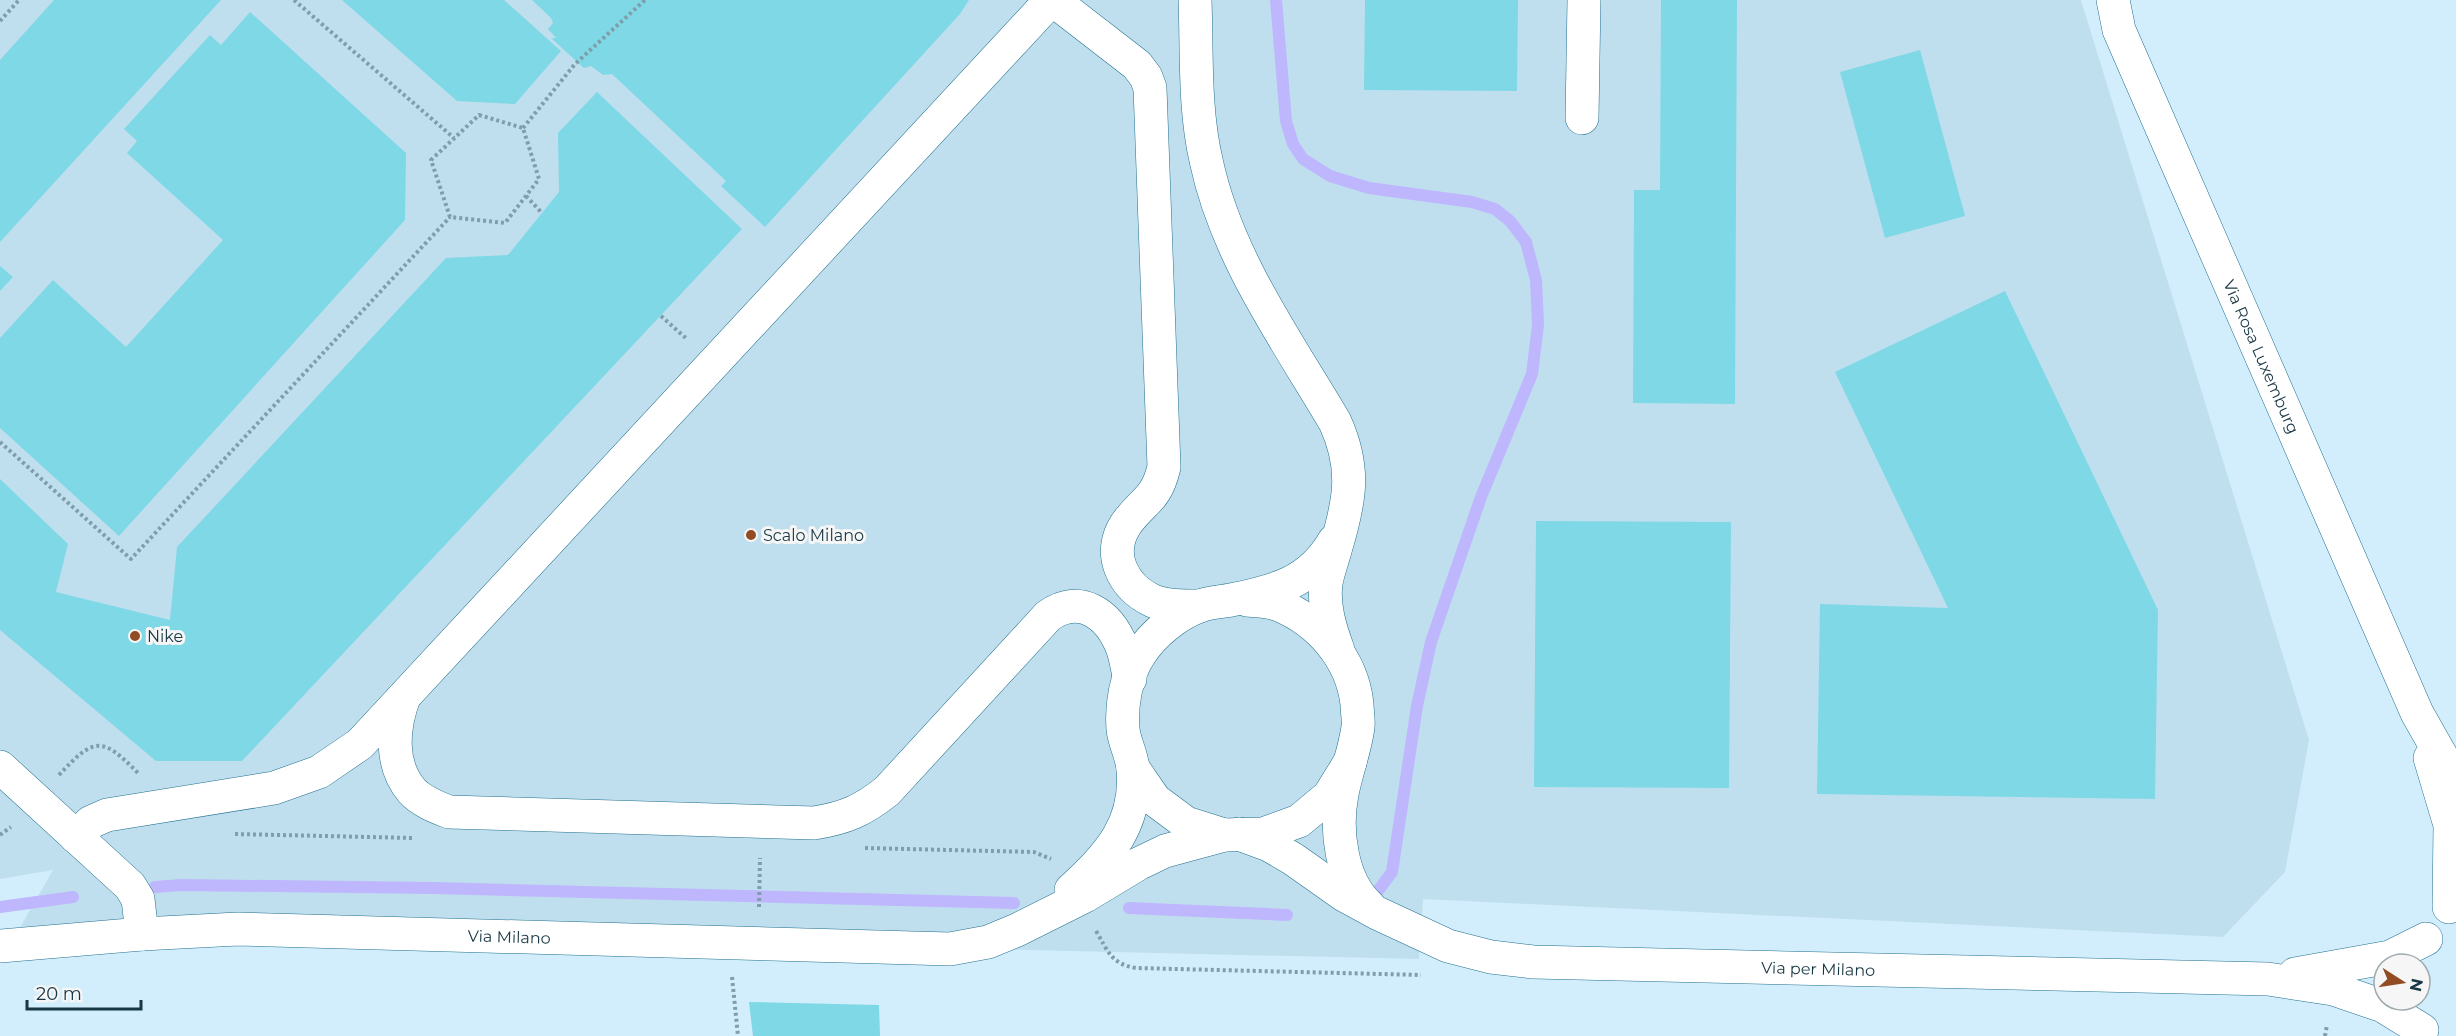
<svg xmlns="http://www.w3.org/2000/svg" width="2456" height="1036" viewBox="0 0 2456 1036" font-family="Montserrat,sans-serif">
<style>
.built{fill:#c0dfee}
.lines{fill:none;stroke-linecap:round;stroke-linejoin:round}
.stream{stroke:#beb7fd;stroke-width:12}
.building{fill:#7fd8e5}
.minor-casing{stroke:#21708e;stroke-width:34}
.path{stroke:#7f9daa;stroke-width:4;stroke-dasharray:3 3;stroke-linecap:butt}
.minor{stroke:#fff;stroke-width:33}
.poi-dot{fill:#914c23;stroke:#f6f6f6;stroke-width:2}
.labels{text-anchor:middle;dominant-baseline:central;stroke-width:6;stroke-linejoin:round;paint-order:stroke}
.street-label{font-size:16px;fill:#183744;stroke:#f6f6f6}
.poi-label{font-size:16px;fill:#183744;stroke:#f6f6f6;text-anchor:start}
</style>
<rect width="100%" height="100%" fill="#d2eefc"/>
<polygon class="built" points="0,0 2081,0 2309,740 2285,872 2223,937 1423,899 1419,959 758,944 10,945 53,870 0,879"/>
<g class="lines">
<g class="stream">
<polyline points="1276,0 1286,121 1293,144 1303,159 1330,176 1369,188 1472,202 1495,209 1510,221 1526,242 1536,280 1538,325 1532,374 1481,497 1431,642 1417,706 1392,872 1375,895"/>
<polyline points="155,887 181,885 433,888 1014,903"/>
<polyline points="0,907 73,897"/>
<polyline points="1129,908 1287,915"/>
</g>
</g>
<g class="building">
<polygon points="54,0 221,0 0,242 0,60"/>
<polygon points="342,0 504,0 561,51 515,104 457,101"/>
<polygon points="532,0 969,0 960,14 765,227 721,186 726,181 612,74 603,75 591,66 584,68 551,38 556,38 548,29 553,23 551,18"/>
<polygon points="1365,0 1518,0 1517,91 1364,90"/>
<polygon points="1661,0 1737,0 1735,404 1633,403 1634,190 1660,190"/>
<polygon points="250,12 406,153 405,220 119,536 0,428 0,338 53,280 126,347 223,240 127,153 137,141 124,129 210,35 221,45"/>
<polygon points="1920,50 1965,216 1885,238 1840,72"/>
<polygon points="597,92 742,229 242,761 156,761 0,630 0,479 68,544 56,592 170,620 177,547 446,258 508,255 559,192 558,133"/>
<polygon points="0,266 13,277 0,291"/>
<polygon points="2005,291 2158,610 2155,799 1817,794 1820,604 1948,608 1835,372"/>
<polygon points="1536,521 1731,522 1729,788 1534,787"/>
<polygon points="749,1002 879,1005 880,1036 753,1036"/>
</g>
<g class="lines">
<defs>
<g id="minor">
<path d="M1053,0L1137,65L1146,77L1150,88L1164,467C1156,501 1143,500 1126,524C1106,554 1123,587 1153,601C1167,607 1184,606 1199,606"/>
<path d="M1195,0C1197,53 1194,108 1206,160C1226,256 1286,339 1335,422C1356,468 1350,500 1336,547C1333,559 1328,571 1326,583C1323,606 1330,628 1338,650"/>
<path id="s1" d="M2113,0L2119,30L2417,713L2456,782"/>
<polyline points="1582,118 1584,0"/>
<path d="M1247,600C1257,601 1269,601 1279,605C1320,622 1352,659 1357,704C1357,712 1359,720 1358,727C1355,750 1346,772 1342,794C1335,830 1341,881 1369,906"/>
<path d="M404,697C393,727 389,764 412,791C421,801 436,807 449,812L814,823C845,818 862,811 887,791L1048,616C1080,593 1109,614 1122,647C1126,657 1127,669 1130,679"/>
<polyline points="2430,758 2450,825 2449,907"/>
<polyline points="0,767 130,886 138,899 142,934"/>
<polyline points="1133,768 1155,800 1186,823 1224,835"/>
<path id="s2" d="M1239,834L1269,845L1293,859L1344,895L1377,913L1448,946L1491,957L1533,962L2268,979L2333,989L2383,1006L2422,1030"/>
<polyline points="76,837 91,822 107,815 274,788 319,772 360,744 1051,0"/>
<path d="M1071,890C1109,856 1138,823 1133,769C1132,755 1124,742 1123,729C1121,705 1126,675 1140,654C1153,634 1177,614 1200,606C1209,602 1221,602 1231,600C1275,591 1310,583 1334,541"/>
<path id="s3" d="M0,946L142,934L238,929L950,949L988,942L1017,930L1085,896L1138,864L1165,851L1224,835L1263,834L1299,821L1329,796L1350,762"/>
<polyline points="2295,974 2390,957 2426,939"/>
</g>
</defs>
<use href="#minor" class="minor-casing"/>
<g class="path">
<polyline points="294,0 454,138"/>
<polyline points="0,21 19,0"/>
<polygon points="479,115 523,128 539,179 505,223 450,217 431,160"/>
<polyline points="523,128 575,64 645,0"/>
<polyline points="526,196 542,213"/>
<polyline points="661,316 687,339"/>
<polyline points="0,442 131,559 450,217"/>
<path d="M59,775C94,737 102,736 138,773"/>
<polyline points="235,834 413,838"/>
<polyline points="0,835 11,827"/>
<polyline points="865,848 1034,852 1051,859"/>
<polyline points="759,907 760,858"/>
<path d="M1096,931C1108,951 1111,964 1136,968L1421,975"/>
<polyline points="732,977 738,1036"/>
<polyline points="2325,1036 2327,1025"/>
</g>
<use href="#minor" class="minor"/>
</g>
<g class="poi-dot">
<circle cx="751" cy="535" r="6"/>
<circle cx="135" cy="636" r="6"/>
</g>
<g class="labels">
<g class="street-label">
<text stroke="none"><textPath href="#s1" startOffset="387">Via Rosa Luxemburg</textPath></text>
<text stroke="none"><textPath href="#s3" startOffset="510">Via Milano</textPath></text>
<text stroke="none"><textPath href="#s2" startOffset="610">Via per Milano</textPath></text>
</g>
<g class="poi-label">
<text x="763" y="535">Scalo Milano</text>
<text x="147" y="636">Nike</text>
</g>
</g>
<g transform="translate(2402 982) rotate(102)"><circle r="28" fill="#f6f6f6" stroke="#9daaaf" stroke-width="1.5"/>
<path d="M0-4.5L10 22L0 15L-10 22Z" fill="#914c23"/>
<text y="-9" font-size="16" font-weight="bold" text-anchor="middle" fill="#183744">N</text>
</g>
<path d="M27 1000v9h114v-9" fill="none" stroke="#183744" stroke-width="3"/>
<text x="36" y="1000" font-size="18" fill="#183744" stroke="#f6f6f6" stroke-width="4.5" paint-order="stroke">20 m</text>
</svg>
